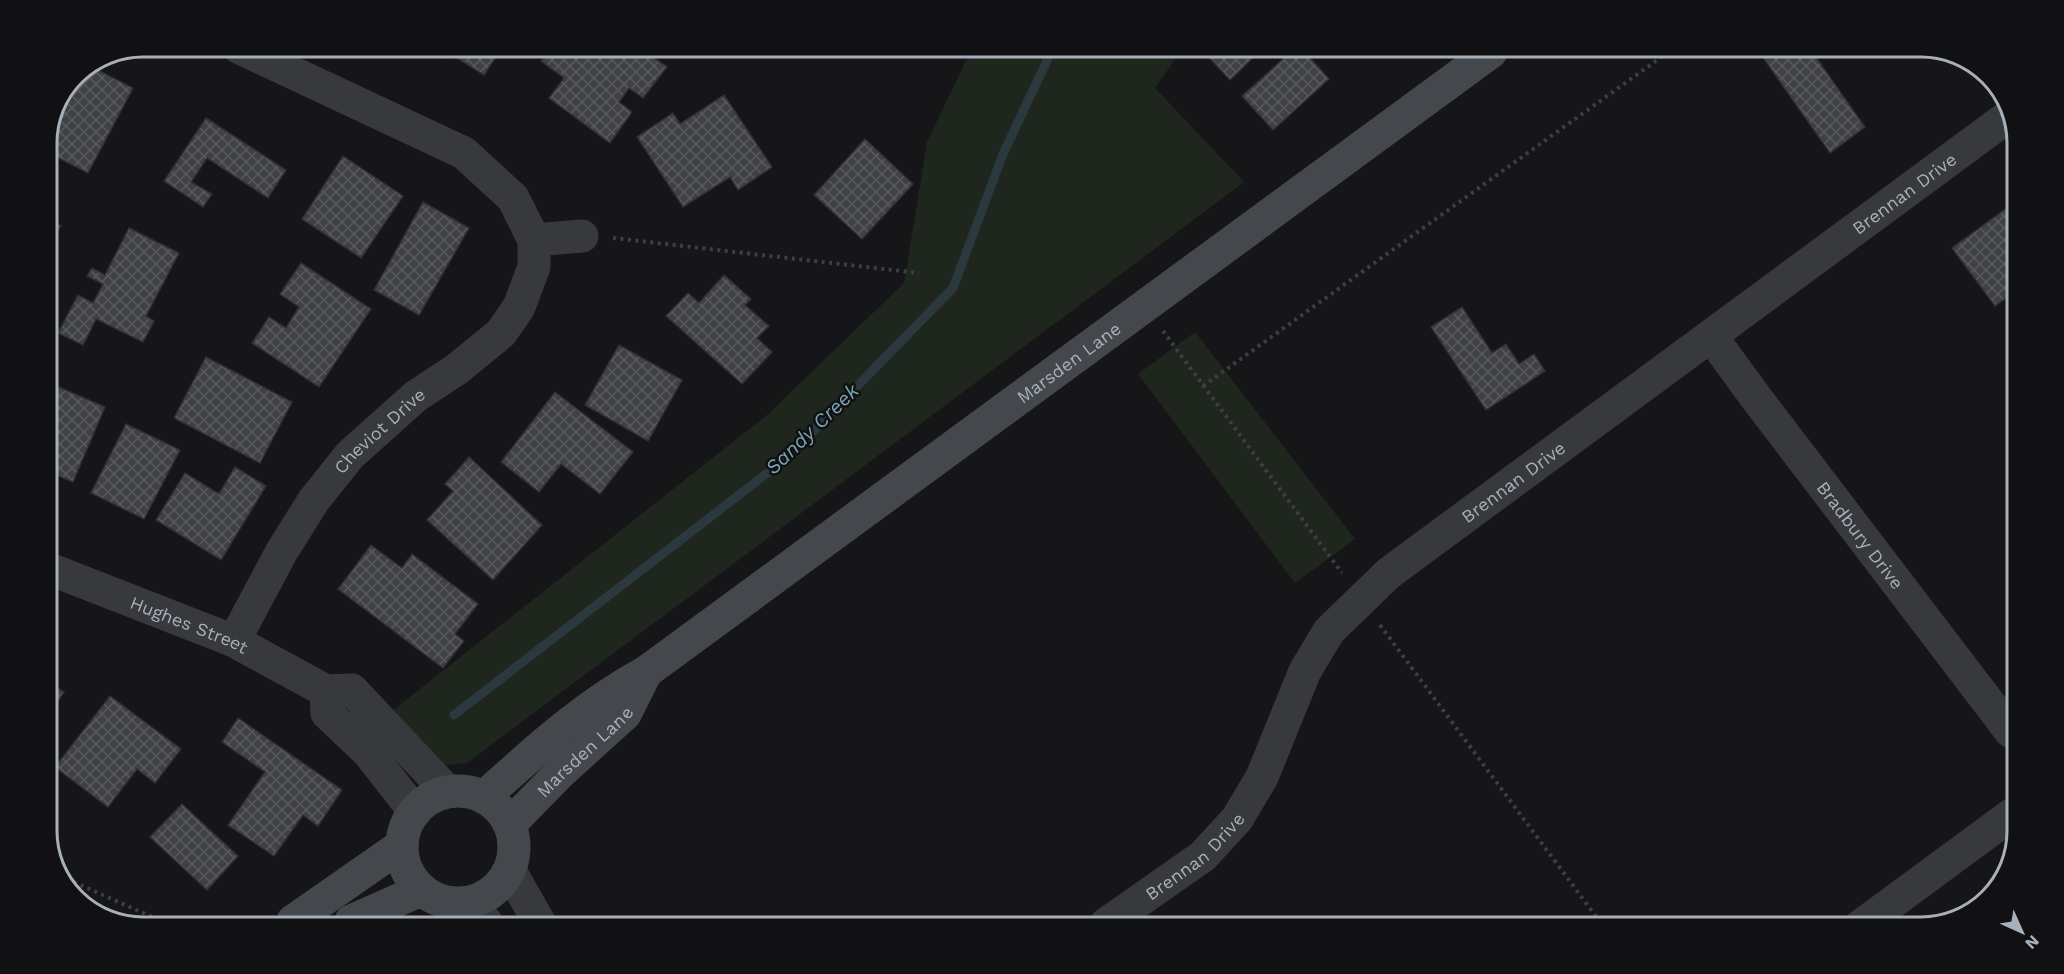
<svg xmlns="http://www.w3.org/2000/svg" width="2064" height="974" viewBox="0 0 2064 974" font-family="'Work Sans',sans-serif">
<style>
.park{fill:#1e261d}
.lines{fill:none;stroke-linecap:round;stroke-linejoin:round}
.stream{stroke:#2b383d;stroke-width:9}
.building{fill:url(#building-cross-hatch);stroke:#303034;stroke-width:1.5}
.path{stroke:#3c4044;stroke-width:4;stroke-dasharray:3 4.5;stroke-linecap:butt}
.minor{stroke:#37393d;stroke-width:33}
.tertiary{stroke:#37393d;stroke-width:33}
.secondary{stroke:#44484d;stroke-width:33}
.labels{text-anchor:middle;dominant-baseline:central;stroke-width:5;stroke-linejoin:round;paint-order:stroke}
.street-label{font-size:18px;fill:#a7b0b9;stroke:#111113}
.water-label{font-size:20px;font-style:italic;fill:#7ca5b6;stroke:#111113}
.rim{fill:none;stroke:#a7b0b9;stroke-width:3}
</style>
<defs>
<pattern id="building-cross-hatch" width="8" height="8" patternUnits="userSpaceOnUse" patternTransform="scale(1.5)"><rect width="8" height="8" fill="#404145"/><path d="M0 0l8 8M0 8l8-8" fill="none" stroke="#595a5e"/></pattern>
</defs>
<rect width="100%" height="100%" fill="#161618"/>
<g class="park">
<polygon points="971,50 1181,51 1155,88 1244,182 467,763 447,765 433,759 392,711 767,415 904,283 927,142"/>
<polygon points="1195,332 1355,539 1295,583 1138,374"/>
</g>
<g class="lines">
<polyline class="stream" points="454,715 788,457 953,288 1003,154 1052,50"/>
</g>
<g class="building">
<polygon points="425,48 502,48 484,75 446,51 442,58"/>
<polygon points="550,48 576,48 578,50 580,48 642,49 667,67 643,98 629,88 619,102 632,112 610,143 549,98 564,78 541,61"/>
<polygon points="1203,51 1260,51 1230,80"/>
<polygon points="1292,51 1304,51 1329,79 1273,130 1242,96"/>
<polygon points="1766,53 1813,53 1865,127 1830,153 1762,56"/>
<polygon points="92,67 133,88 88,173 47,152 47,137 75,75"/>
<polygon points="724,95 772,167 738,190 730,177 683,207 637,137 673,113 680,124"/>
<polygon points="206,118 286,170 268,198 207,158 191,182 212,194 203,207 164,181"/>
<polygon points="865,139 913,184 862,239 814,195"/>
<polygon points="343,156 403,196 361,258 302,219"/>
<polygon points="423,202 469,228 419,315 374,290"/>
<polygon points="2011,205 2017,213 2016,291 1995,306 1952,248"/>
<polygon points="47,216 61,226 47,246"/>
<polygon points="129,228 179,253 146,316 154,321 143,342 96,319 83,345 58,333 78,295 93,303 103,284 87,276 92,268 105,275"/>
<polygon points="301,263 371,309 319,387 252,343 269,317 286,328 299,307 280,294"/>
<polygon points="724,275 751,299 745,305 769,326 757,338 772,352 742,384 666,316 688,293 699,303"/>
<polygon points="1462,307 1492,353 1506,344 1519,364 1534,354 1545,371 1486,410 1431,327"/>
<polygon points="619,345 682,380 648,441 585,405"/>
<polygon points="206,357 292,402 260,463 174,418"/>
<polygon points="47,382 105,407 73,482 47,471"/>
<polygon points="555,392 633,452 600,494 561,464 539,492 501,462"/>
<polygon points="126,424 180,450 144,519 91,493"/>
<polygon points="469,457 542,525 493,580 427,520 453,491 445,484"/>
<polygon points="235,467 266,486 221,560 156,520 185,473 219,494"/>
<polygon points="371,545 402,568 412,554 478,604 455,634 464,641 443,668 338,589"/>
<polygon points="47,681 64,692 47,718"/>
<polygon points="110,696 181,749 155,783 137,769 108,807 55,767"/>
<polygon points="238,718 342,790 318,826 303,815 274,856 228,825 265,772 222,742"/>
<polygon points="182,804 238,856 207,890 150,837"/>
</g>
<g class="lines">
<g class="path">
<polyline points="613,238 919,273"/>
<polyline points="1163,331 1342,573"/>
<polyline points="1203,386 1667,53"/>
<polyline points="1380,625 1603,926"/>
<polyline points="60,876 159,920"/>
</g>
<g class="minor">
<polyline points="534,240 582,236"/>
<path id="s1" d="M1711,336L1757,399L2011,732"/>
<path id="s2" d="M234,641L282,551L314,500L350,455L416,396L457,369L501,333L519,307L534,267V240L513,198L464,153L238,47"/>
<path id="s3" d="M1106,924L1203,856L1237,819L1262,777L1305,671L1329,631L1389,573L2010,115"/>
<polyline points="1859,927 2011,815"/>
</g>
<g class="tertiary">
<path id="s4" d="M47,568L234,641L326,691L352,690L448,792"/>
<polyline points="326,691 327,713 369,753 415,812"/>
<polyline points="510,871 539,922"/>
<polyline points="467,903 486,922"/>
</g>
<g class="secondary">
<circle cx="458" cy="847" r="56"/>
<path id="s5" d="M484,797C535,751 585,705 646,672L1491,52"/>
<path id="s6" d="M510,824L561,772L625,714L646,672"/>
<polyline points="293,921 402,845"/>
<polyline points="351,921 421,890"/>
</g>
</g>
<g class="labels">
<g class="street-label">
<text stroke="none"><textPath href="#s3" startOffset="1102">Brennan Drive</textPath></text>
<text stroke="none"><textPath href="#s5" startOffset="729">Marsden Lane</textPath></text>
<text stroke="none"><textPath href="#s2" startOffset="258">Cheviot Drive</textPath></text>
<text stroke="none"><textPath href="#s3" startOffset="616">Brennan Drive</textPath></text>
<text stroke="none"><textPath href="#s1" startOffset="249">Bradbury Drive</textPath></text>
<text stroke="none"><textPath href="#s4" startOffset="153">Hughes Street</textPath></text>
<text stroke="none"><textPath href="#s6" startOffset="104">Marsden Lane</textPath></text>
<text stroke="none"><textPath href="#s3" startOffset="112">Brennan Drive</textPath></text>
</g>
<g class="water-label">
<text transform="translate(812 429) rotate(-44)">Sandy Creek</text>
</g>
</g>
<path d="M0 0H2064V974H0ZM143 57H1921A86 86 0 0 1 2007 143V831A86 86 0 0 1 1921 917H143A86 86 0 0 1 57 831V143A86 86 0 0 1 143 57Z" fill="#111113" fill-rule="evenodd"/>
<path class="rim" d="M143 57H1921A86 86 0 0 1 2007 143V831A86 86 0 0 1 1921 917H143A86 86 0 0 1 57 831V143A86 86 0 0 1 143 57Z"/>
<g transform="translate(2022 932) rotate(135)" stroke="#111113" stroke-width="4.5" paint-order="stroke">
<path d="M0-4.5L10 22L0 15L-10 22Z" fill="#a7b0b9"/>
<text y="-9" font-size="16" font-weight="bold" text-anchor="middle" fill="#a7b0b9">N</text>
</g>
</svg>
